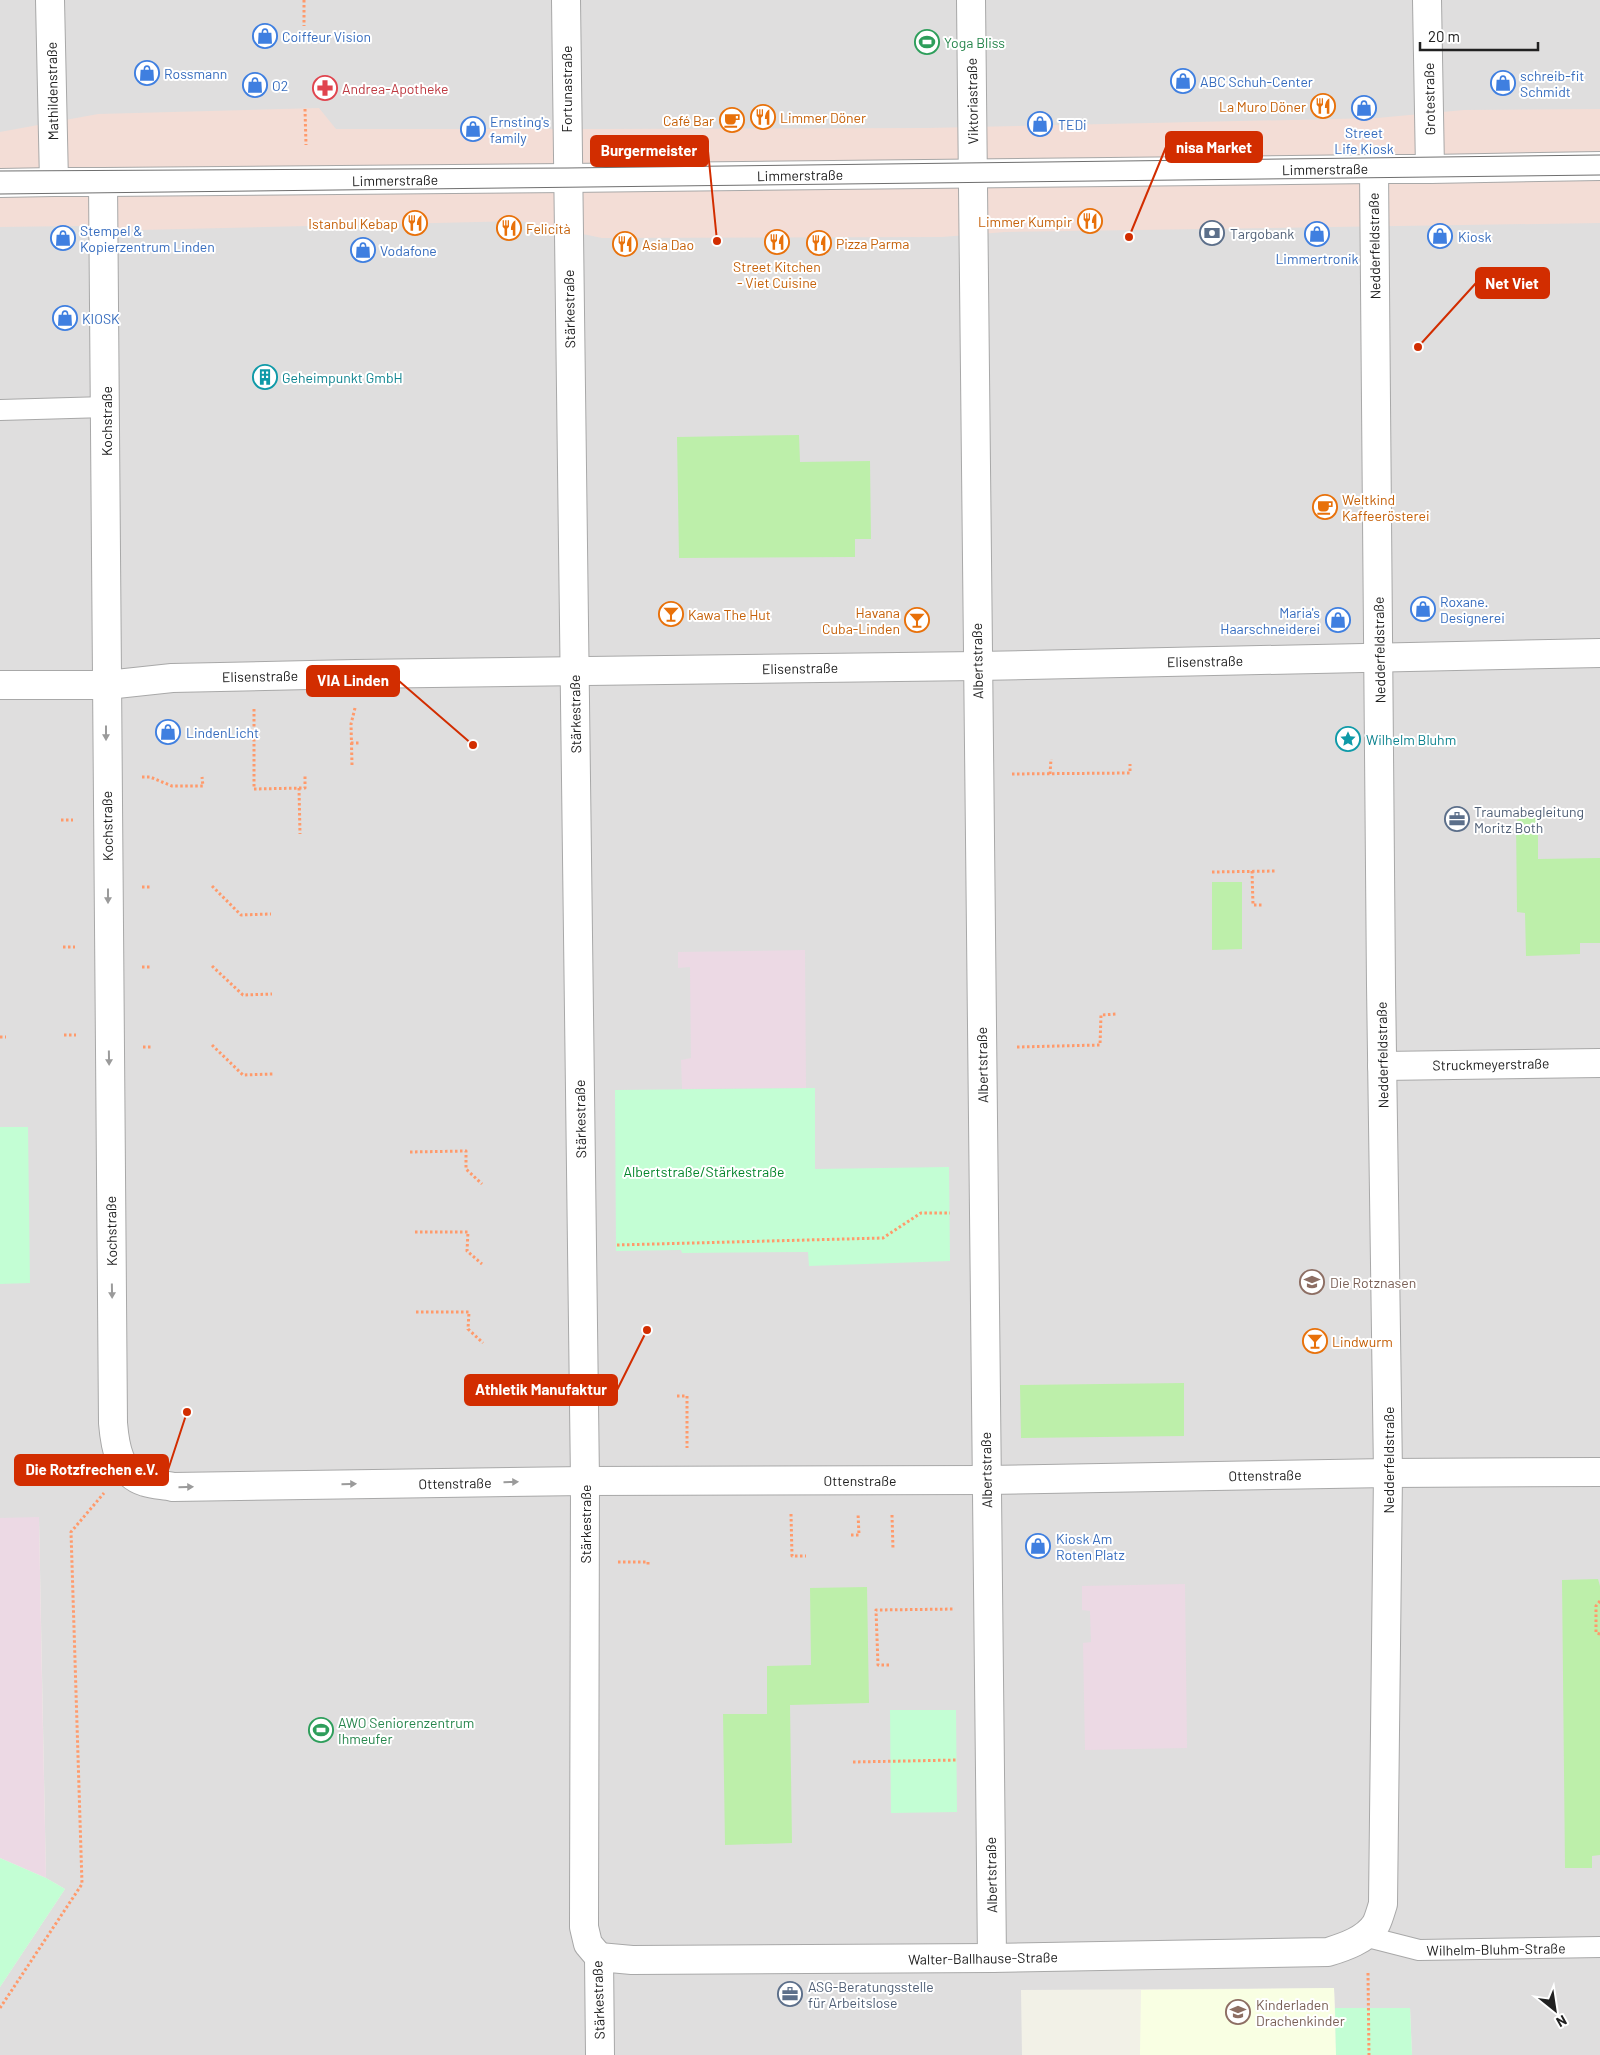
<svg xmlns="http://www.w3.org/2000/svg" width="1600" height="2055" viewBox="0 0 1600 2055" font-family="Barlow,sans-serif">
<style>
.residential{fill:#dfdede}
.commercial{fill:#f3ddd6}
.industrial{fill:#ecd9e4}
.education{fill:#f9ffe3}
.grass{fill:#bdefaa}
.park{fill:#c3fed4}
.lines{fill:none;stroke-linecap:round;stroke-linejoin:round}
.service-casing{stroke:#a8a8a8;stroke-width:22}
.pedestrian-casing{stroke:#a8a8a8;stroke-width:30}
.minor-casing{stroke:#a8a8a8;stroke-width:30}
.path{stroke:#ff9a6b;stroke-width:3;stroke-dasharray:2.5 2.5;stroke-linecap:butt}
.service{stroke:#fff;stroke-width:20}
.pedestrian{stroke:#fff;stroke-width:28}
.minor{stroke:#fff;stroke-width:28}
.tram{stroke:#6f6f6f;stroke-width:1}
.oneway{fill:#9b9b9b}
.labels{text-anchor:middle;dominant-baseline:central;stroke-width:4;stroke-linejoin:round;paint-order:stroke}
.shop-label{font-size:14px;fill:#366cbe;stroke:#fff;text-anchor:start}
.leisure-label{font-size:14px;fill:#27864d;stroke:#fff;text-anchor:start}
.health-label{font-size:14px;fill:#be3a42;stroke:#fff;text-anchor:start}
.street-label{font-size:14px;fill:#212121;stroke:#fff}
.food-label{font-size:14px;fill:#c56008;stroke:#fff;text-anchor:start}
.service-label{font-size:14px;fill:#4e5e75;stroke:#fff;text-anchor:start}
.culture-label{font-size:14px;fill:#0d838f;stroke:#fff;text-anchor:start}
.park-label{font-size:14px;fill:#04852b;stroke:#fff}
.education-label{font-size:14px;fill:#785e54;stroke:#fff;text-anchor:start}
.leader{fill:none;stroke:#d22d00;stroke-width:2}
.callout-dot{fill:#d22d00;stroke:#fff;stroke-width:2}
.callout{fill:#d22d00;stroke:#d22d00;stroke-width:2}
.callout-label{font-size:15px;text-anchor:middle;font-weight:bold;fill:#fff}
</style>
<rect width="100%" height="100%" fill="#f2f1e7"/>
<polygon class="residential" points="0,0 1600,0 1600,2055 1412,2055 1410,2008 1335,2008 1334,1988 1021,1990 1022,2055 0,2055 0,1987 65,1889 46,1878 39,1518 0,1518"/>
<polygon class="commercial" points="319,108 336,129 605,129 927,128 1377,118 1464,110 1600,109 1600,223 1005,232 942,237 602,238 520,221 139,230 77,226 0,227 0,132 98,114"/>
<g class="industrial">
<polygon points="805,950 806,1088 682,1089 681,1060 691,1058 690,967 678,968 678,952"/>
<polygon points="39,1517 42,1681 46,1878 0,1858 0,1518"/>
<polygon points="1185,1584 1187,1748 1085,1750 1083,1643 1091,1642 1090,1611 1082,1610 1082,1586"/>
</g>
<polygon class="education" points="1334,1988 1336,2055 1140,2055 1141,1990"/>
<g class="grass">
<polygon points="799,435 800,462 870,461 871,539 855,539 855,557 679,558 677,437"/>
<polygon points="1520,814 1538,815 1538,859 1600,858 1600,943 1580,943 1580,954 1526,956 1525,913 1517,912 1516,823"/>
<polygon points="1212,882 1242,882 1242,949 1212,950"/>
<polygon points="1184,1383 1184,1436 1021,1438 1020,1385"/>
<polygon points="1598,1579 1600,1586 1600,1855 1592,1856 1592,1868 1565,1868 1562,1580"/>
<polygon points="867,1587 869,1703 790,1705 792,1843 725,1845 723,1714 767,1714 767,1666 811,1665 810,1588"/>
</g>
<g class="park">
<polygon points="815,1088 815,1169 949,1167 950,1261 809,1266 808,1252 682,1253 681,1250 616,1251 615,1090"/>
<polygon points="0,1127 28,1127 30,1283 0,1284"/>
<polygon points="890,1710 956,1710 957,1812 891,1813"/>
<polygon points="0,1858 46,1878 65,1889 0,1987"/>
<polygon points="1335,2008 1410,2008 1412,2055 1336,2055"/>
</g>
<g class="lines">
<defs>
<g id="service">
<polyline points="0,410 106,407"/>
<polyline points="1364,1936 1419,1950 1600,1947"/>
</g>
<g id="pedestrian">
<polyline points="1430,169 1600,166"/>
<polyline points="103,182 567,178 1374,169"/>
<polyline points="0,183 54,182"/>
</g>
<g id="minor">
<path d="M50,0L54,182H103L113,1423C115,1447 119,1474 145,1482C154,1485 164,1485 173,1487L585,1481L987,1480L1388,1473L1600,1472"/>
<polyline points="566,0 585,1481 584,1927 588,1944 599,1957 600,2055"/>
<polyline points="971,0 992,1958"/>
<polyline points="0,685 107,685 172,678 355,674 977,666 1600,653"/>
<polyline points="1382,1066 1600,1063"/>
<path d="M599,1957L632,1960L992,1958L1328,1952C1344,1947 1366,1940 1376,1924C1379,1918 1381,1910 1383,1904L1388,1473L1381,985L1374,169H1430L1427,0"/>
</g>
</defs>
<use href="#service" class="service-casing"/>
<use href="#pedestrian" class="pedestrian-casing"/>
<use href="#minor" class="minor-casing"/>
<g class="path">
<polyline points="304,0 304,26"/>
<polyline points="305,109 306,145"/>
<polyline points="254,709 254,789 305,788 305,775"/>
<polyline points="351,743 360,743"/>
<polyline points="352,765 351,724 355,708"/>
<polyline points="1012,774 1130,773 1130,764"/>
<polyline points="1050,774 1051,759"/>
<polyline points="142,777 150,777 172,786 203,786 202,777"/>
<polyline points="299,788 300,834"/>
<polyline points="61,820 73,820"/>
<polyline points="1252,871 1253,905 1263,905"/>
<polyline points="1212,872 1276,871"/>
<polyline points="212,886 241,915 271,914"/>
<polyline points="142,887 151,887"/>
<polyline points="63,947 75,947"/>
<polyline points="212,966 243,995 272,994"/>
<polyline points="142,967 152,967"/>
<polyline points="64,1035 76,1035"/>
<polyline points="0,1037 6,1037"/>
<polyline points="212,1045 243,1075 273,1074"/>
<polyline points="143,1047 153,1047"/>
<polyline points="1017,1047 1100,1045 1101,1015 1117,1014"/>
<polyline points="410,1152 466,1151 466,1169 482,1184"/>
<polyline points="415,1232 468,1232 467,1251 482,1264"/>
<polyline points="617,1245 883,1238 921,1213 950,1213"/>
<polyline points="416,1312 469,1312 468,1329 483,1343"/>
<polyline points="677,1396 687,1396 687,1448"/>
<polyline points="791,1514 792,1556 806,1556"/>
<polyline points="892,1515 893,1549"/>
<polyline points="851,1535 859,1535 858,1513"/>
<polyline points="618,1562 648,1562 648,1565"/>
<polyline points="1600,1601 1596,1606 1596,1633 1600,1634"/>
<polyline points="889,1665 878,1665 876,1610 955,1609"/>
<polyline points="853,1762 957,1760"/>
<polyline points="1368,1973 1369,2055"/>
<polyline points="0,2008 82,1884 71,1532 104,1493"/>
</g>
<use href="#service" class="service"/>
<use href="#pedestrian" class="pedestrian"/>
<use href="#minor" class="minor"/>
<g class="tram">
<polyline points="0,171 567,168 1600,155"/>
<polyline points="0,194 1600,175"/>
</g>
</g>
<defs><path id="oneway-solid" d="M-6-.8H1V-3.2L6.5 0L1 3.2V.8H-6Z" transform="scale(1.25)"/></defs>
<g class="oneway">
<use href="#oneway-solid" transform="translate(106 733) rotate(90)"/>
<use href="#oneway-solid" transform="translate(108 896) rotate(90)"/>
<use href="#oneway-solid" transform="translate(109 1058) rotate(89)"/>
<use href="#oneway-solid" transform="translate(112 1291) rotate(89)"/>
<use href="#oneway-solid" transform="translate(511 1482) rotate(-1)"/>
<use href="#oneway-solid" transform="translate(349 1484) rotate(-1)"/>
<use href="#oneway-solid" transform="translate(186 1487) rotate(-1)"/>
</g>
<defs>
<symbol id="shop-ring" viewBox="-11 -11 22 22"><circle r="9.5" fill="#fff" stroke="#3f7fe0" stroke-width="1.5"/><path d="M-5-2.5h2.3a2.7 3.5 0 0 1 5.4 0H5L5.5 6h-11ZM-1.5-2.5h3a1.5 2.3 0 0 0-3 0Z" fill="#3f7fe0"/></symbol>
<symbol id="stadium-ring" viewBox="-11 -11 22 22"><circle r="9.5" fill="#fff" stroke="#2e9e5b" stroke-width="1.5"/><path d="M0-5a6.5 5 0 1 0 0 10a6.5 5 0 1 0 0-10ZM-3.5-1.8h7v3.6h-7Z" fill="#2e9e5b"/></symbol>
<symbol id="pharmacy-ring" viewBox="-11 -11 22 22"><circle r="9.5" fill="#fff" stroke="#e0444e" stroke-width="1.5"/><path d="M-2-6h4v4h4v4h-4v4h-4v-4h-4v-4h4Z" fill="#e0444e"/></symbol>
<symbol id="restaurant-ring" viewBox="-11 -11 22 22"><circle r="9.5" fill="#fff" stroke="#e8710a" stroke-width="1.5"/><path d="M-5-6h1v4h1v-4h1v4h1v-4h1v5L-1.5 .5V6h-2V.5L-5-1ZM5-6V6H3V1.5H1.5Q1.5-4 5-6Z" fill="#e8710a"/></symbol>
<symbol id="cafe-ring" viewBox="-11 -11 22 22"><circle r="9.5" fill="#fff" stroke="#e8710a" stroke-width="1.5"/><path d="M-5.5-4.5H6V0H3Q3 3.5 0 3.5H-2.5Q-5.5 3.5-5.5 0ZM3-3.2v2h1.7v-2ZM-6 4.5H4V6H-6Z" fill="#e8710a"/></symbol>
<symbol id="bank-ring" viewBox="-11 -11 22 22"><circle r="9.5" fill="#fff" stroke="#5c6f8a" stroke-width="1.5"/><path d="M-6-4H6V4H-6ZM0-2.3a2.3 2.3 0 1 0 0 4.6a2.3 2.3 0 1 0 0-4.6Z" fill="#5c6f8a"/></symbol>
<symbol id="building-ring" viewBox="-11 -11 22 22"><circle r="9.5" fill="#fff" stroke="#0f9aa8" stroke-width="1.5"/><path d="M-4-6H4V6H1V3H-1V6H-4ZM-2.5-4.3h1.7v1.8h-1.7ZM.8-4.3h1.7v1.8H.8ZM-2.5-1h1.7V.8h-1.7ZM.8-1h1.7V.8H.8Z" fill="#0f9aa8"/></symbol>
<symbol id="bar-ring" viewBox="-11 -11 22 22"><circle r="9.5" fill="#fff" stroke="#e8710a" stroke-width="1.5"/><path d="M-6-5H6L.8 .8V4.5H3.5V6h-7V4.5H-.8V.8Z" fill="#e8710a"/></symbol>
<symbol id="sight-ring" viewBox="-11 -11 22 22"><circle r="9.5" fill="#fff" stroke="#0f9aa8" stroke-width="1.5"/><path d="M0-6L1.8-2.2L6-1.7L2.9 1.2L3.7 5.4L0 3.3L-3.7 5.4L-2.9 1.2L-6-1.7L-1.8-2.2Z" fill="#0f9aa8"/></symbol>
<symbol id="office-ring" viewBox="-11 -11 22 22"><circle r="9.5" fill="#fff" stroke="#5c6f8a" stroke-width="1.5"/><path d="M-6-3h4V-5.5h4V-3h4V5H-6ZM-1-4.5V-3h2v-1.5ZM-6 0V1H6V0Z" fill="#5c6f8a"/></symbol>
<symbol id="school-ring" viewBox="-11 -11 22 22"><circle r="9.5" fill="#fff" stroke="#8d6e63" stroke-width="1.5"/><path d="M0-5L7-2L0 1L-7-2ZM-4 1L0 2.5L4 1V4Q0 6-4 4Z" fill="#8d6e63"/></symbol>
</defs>
<g fill-rule="evenodd">
<use href="#shop-ring" x="251" y="22" width="28" height="28"/>
<use href="#stadium-ring" x="913" y="28" width="28" height="28"/>
<use href="#shop-ring" x="133" y="59" width="28" height="28"/>
<use href="#shop-ring" x="1169" y="67" width="28" height="28"/>
<use href="#shop-ring" x="1489" y="69" width="28" height="28"/>
<use href="#shop-ring" x="241" y="71" width="28" height="28"/>
<use href="#pharmacy-ring" x="311" y="74" width="28" height="28"/>
<use href="#restaurant-ring" x="1309" y="92" width="28" height="28"/>
<use href="#shop-ring" x="1350" y="94" width="28" height="28"/>
<use href="#restaurant-ring" x="749" y="103" width="28" height="28"/>
<use href="#cafe-ring" x="718" y="106" width="28" height="28"/>
<use href="#shop-ring" x="1026" y="110" width="28" height="28"/>
<use href="#shop-ring" x="459" y="115" width="28" height="28"/>
<use href="#restaurant-ring" x="1076" y="207" width="28" height="28"/>
<use href="#restaurant-ring" x="401" y="209" width="28" height="28"/>
<use href="#restaurant-ring" x="495" y="214" width="28" height="28"/>
<use href="#bank-ring" x="1198" y="219" width="28" height="28"/>
<use href="#shop-ring" x="1303" y="220" width="28" height="28"/>
<use href="#shop-ring" x="1426" y="222" width="28" height="28"/>
<use href="#shop-ring" x="49" y="224" width="28" height="28"/>
<use href="#restaurant-ring" x="763" y="228" width="28" height="28"/>
<use href="#restaurant-ring" x="805" y="229" width="28" height="28"/>
<use href="#restaurant-ring" x="611" y="230" width="28" height="28"/>
<use href="#shop-ring" x="349" y="236" width="28" height="28"/>
<use href="#shop-ring" x="51" y="304" width="28" height="28"/>
<use href="#building-ring" x="251" y="363" width="28" height="28"/>
<use href="#cafe-ring" x="1311" y="493" width="28" height="28"/>
<use href="#shop-ring" x="1409" y="595" width="28" height="28"/>
<use href="#bar-ring" x="657" y="600" width="28" height="28"/>
<use href="#bar-ring" x="903" y="606" width="28" height="28"/>
<use href="#shop-ring" x="1324" y="606" width="28" height="28"/>
<use href="#shop-ring" x="154" y="718" width="28" height="28"/>
<use href="#sight-ring" x="1334" y="725" width="28" height="28"/>
<use href="#office-ring" x="1443" y="805" width="28" height="28"/>
<use href="#school-ring" x="1298" y="1268" width="28" height="28"/>
<use href="#bar-ring" x="1301" y="1327" width="28" height="28"/>
<use href="#shop-ring" x="1024" y="1532" width="28" height="28"/>
<use href="#stadium-ring" x="307" y="1716" width="28" height="28"/>
<use href="#office-ring" x="776" y="1980" width="28" height="28"/>
<use href="#school-ring" x="1224" y="1998" width="28" height="28"/>
</g>
<g class="labels">
<g class="shop-label">
<text x="282" y="36">Coiffeur Vision</text>
<text x="164" y="73">Rossmann</text>
<text x="1520" y="75">schreib-fit<tspan x="1520" dy="16">Schmidt</tspan></text>
<text x="1200" y="81">ABC Schuh-Center</text>
<text x="272" y="85">O2</text>
<text x="490" y="121">Ernsting's<tspan x="490" dy="16">family</tspan></text>
<text x="1058" y="124">TEDi</text>
<text x="1364" y="132" text-anchor="middle">Street<tspan x="1364" dy="16">Life Kiosk</tspan></text>
<text x="80" y="230">Stempel &amp;<tspan x="80" dy="16">Kopierzentrum Linden</tspan></text>
<text x="1458" y="236">Kiosk</text>
<text x="380" y="250">Vodafone</text>
<text x="1317" y="258" text-anchor="middle">Limmertronik</text>
<text x="82" y="318">KIOSK</text>
<text x="1440" y="601">Roxane.<tspan x="1440" dy="16">Designerei</tspan></text>
<text x="1320" y="612" text-anchor="end">Maria's<tspan x="1320" dy="16">Haarschneiderei</tspan></text>
<text x="186" y="732">LindenLicht</text>
<text x="1056" y="1538">Kiosk Am<tspan x="1056" dy="16">Roten Platz</tspan></text>
</g>
<g class="leisure-label">
<text x="944" y="42">Yoga Bliss</text>
<text x="338" y="1722">AWO Seniorenzentrum<tspan x="338" dy="16">Ihmeufer</tspan></text>
</g>
<g class="health-label">
<text x="342" y="88">Andrea-Apotheke</text>
</g>
<g class="street-label">
<text transform="translate(566 89) rotate(-90)">Fortunastraße</text>
<text transform="translate(52 91) rotate(-91)">Mathildenstraße</text>
<text transform="translate(1429 99) rotate(-91)">Grotestraße</text>
<text transform="translate(972 101) rotate(-91)">Viktoriastraße</text>
<text transform="translate(1325 169) rotate(-1)">Limmerstraße</text>
<text transform="translate(800 175) rotate(-1)">Limmerstraße</text>
<text transform="translate(395 180) rotate(-1)">Limmerstraße</text>
<text transform="translate(1374 246) rotate(-91)">Nedderfeldstraße</text>
<text transform="translate(569 309) rotate(-91)">Stärkestraße</text>
<text transform="translate(106 421) rotate(-90)">Kochstraße</text>
<text transform="translate(1379 650) rotate(-91)">Nedderfeldstraße</text>
<text transform="translate(977 661) rotate(-91)">Albertstraße</text>
<text transform="translate(1205 661) rotate(-1)">Elisenstraße</text>
<text transform="translate(800 668) rotate(-1)">Elisenstraße</text>
<text transform="translate(260 676) rotate(-1)">Elisenstraße</text>
<text transform="translate(575 714) rotate(-91)">Stärkestraße</text>
<text transform="translate(107 826) rotate(-91)">Kochstraße</text>
<text transform="translate(1382 1055) rotate(-91)">Nedderfeldstraße</text>
<text transform="translate(1491 1064) rotate(-1)">Struckmeyerstraße</text>
<text transform="translate(982 1065) rotate(-91)">Albertstraße</text>
<text transform="translate(580 1119) rotate(-91)">Stärkestraße</text>
<text transform="translate(111 1231) rotate(-91)">Kochstraße</text>
<text transform="translate(1388 1460) rotate(-90)">Nedderfeldstraße</text>
<text transform="translate(986 1470) rotate(-91)">Albertstraße</text>
<text transform="translate(1265 1475) rotate(-1)">Ottenstraße</text>
<text x="860" y="1480">Ottenstraße</text>
<text transform="translate(455 1483) rotate(-1)">Ottenstraße</text>
<text transform="translate(585 1524) rotate(-90)">Stärkestraße</text>
<text transform="translate(991 1875) rotate(-91)">Albertstraße</text>
<text transform="translate(1496 1949) rotate(-1)">Wilhelm-Bluhm-Straße</text>
<text transform="translate(983 1958) rotate(-1)">Walter-Ballhause-Straße</text>
<text transform="translate(598 2000) rotate(-92)">Stärkestraße</text>
</g>
<g class="food-label">
<text x="1306" y="106" text-anchor="end">La Muro Döner</text>
<text x="780" y="117">Limmer Döner</text>
<text x="714" y="120" text-anchor="end">Café Bar</text>
<text x="1072" y="221" text-anchor="end">Limmer Kumpir</text>
<text x="398" y="223" text-anchor="end">Istanbul Kebap</text>
<text x="526" y="228">Felicità</text>
<text x="836" y="243">Pizza Parma</text>
<text x="642" y="244">Asia Dao</text>
<text x="777" y="266" text-anchor="middle">Street Kitchen<tspan x="777" dy="16">- Viet Cuisine</tspan></text>
<text x="1342" y="499">Weltkind<tspan x="1342" dy="16">Kaffeerösterei</tspan></text>
<text x="900" y="612" text-anchor="end">Havana<tspan x="900" dy="16">Cuba-Linden</tspan></text>
<text x="688" y="614">Kawa The Hut</text>
<text x="1332" y="1341">Lindwurm</text>
</g>
<g class="service-label">
<text x="1230" y="233">Targobank</text>
<text x="1474" y="811">Traumabegleitung<tspan x="1474" dy="16">Moritz Both</tspan></text>
<text x="808" y="1986">ASG-Beratungsstelle<tspan x="808" dy="16">für Arbeitslose</tspan></text>
</g>
<g class="culture-label">
<text x="282" y="377">Geheimpunkt GmbH</text>
<text x="1366" y="739">Wilhelm Bluhm</text>
</g>
<g class="park-label">
<text x="704" y="1171">Albertstraße/Stärkestraße</text>
</g>
<g class="education-label">
<text x="1330" y="1282">Die Rotznasen</text>
<text x="1256" y="2004">Kinderladen<tspan x="1256" dy="16">Drachenkinder</tspan></text>
</g>
</g>
<path class="leader" d="M1129 237L1166 147M717 241L708 151M1418 347L1476 283M473 745L399 681M647 1330L617 1390M187 1412L168 1470"/>
<g class="callout-dot">
<circle cx="1129" cy="237" r="5"/>
<circle cx="717" cy="241" r="5"/>
<circle cx="1418" cy="347" r="5"/>
<circle cx="473" cy="745" r="5"/>
<circle cx="647" cy="1330" r="5"/>
<circle cx="187" cy="1412" r="5"/>
</g>
<g class="callout">
<rect x="1166" y="132" width="96" height="30" rx="5"/>
<rect x="591" y="136" width="117" height="30" rx="5"/>
<rect x="1476" y="268" width="73" height="30" rx="5"/>
<rect x="307" y="666" width="92" height="30" rx="5"/>
<rect x="465" y="1375" width="152" height="30" rx="5"/>
<rect x="15" y="1455" width="153" height="30" rx="5"/>
</g>
<g class="callout-label">
<text x="1214" y="153">nisa Market</text>
<text x="649" y="156">Burgermeister</text>
<text x="1512" y="289">Net Viet</text>
<text x="353" y="686">VIA Linden</text>
<text x="541" y="1395">Athletik Manufaktur</text>
<text x="92" y="1475">Die Rotzfrechen e.V.</text>
</g>
<g transform="translate(1555 2010) rotate(150)" stroke="#ffffff" stroke-width="4" paint-order="stroke">
<path d="M0-4L9 19L0 12L-9 19Z" fill="#212121"/>
<text y="-8" font-size="14" font-weight="bold" text-anchor="middle" fill="#212121">N</text>
</g>
<path d="M1420 42v8h118v-8" fill="none" stroke="#212121" stroke-width="2.5"/>
<text x="1428" y="42" font-size="15" fill="#212121" stroke="#ffffff" stroke-width="4" paint-order="stroke">20 m</text>
</svg>
